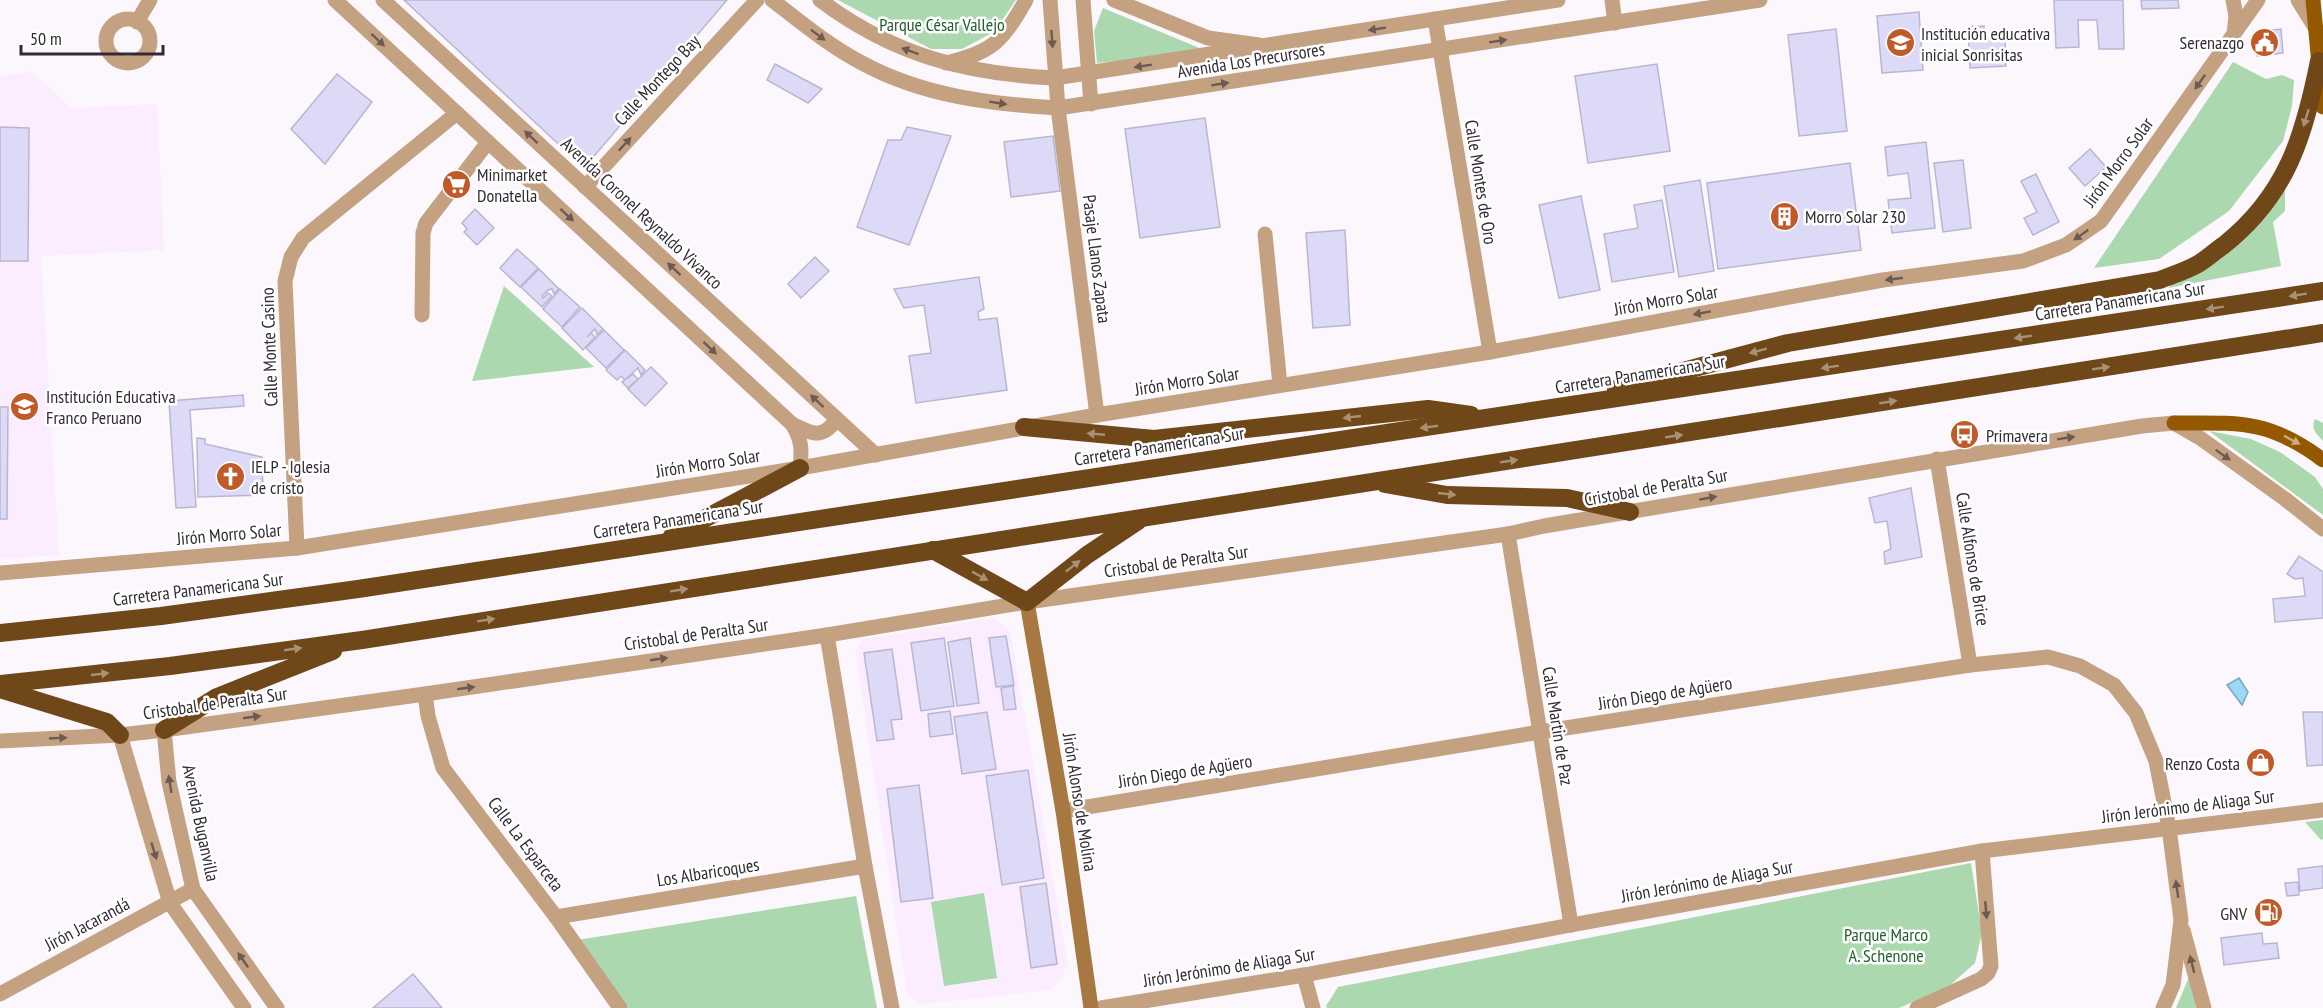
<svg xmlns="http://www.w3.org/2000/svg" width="2323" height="1008" viewBox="0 0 2323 1008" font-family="'PT Sans Narrow',sans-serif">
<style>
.built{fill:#fbecff}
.green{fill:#acd8af}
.water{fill:#9cd9f9;stroke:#7ca5be;stroke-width:1.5}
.building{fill:#dddaf7;stroke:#b9b6d2;stroke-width:1.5}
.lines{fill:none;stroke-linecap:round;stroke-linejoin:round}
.pedestrian{stroke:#c4a281;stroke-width:15}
.minor{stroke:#c4a281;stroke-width:15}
.tertiary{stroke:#c4a281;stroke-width:15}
.secondary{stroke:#a87843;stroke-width:15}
.primary{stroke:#935800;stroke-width:15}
.motorway{stroke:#6f4718;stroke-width:18}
.oneway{fill:#6c5b53}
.oneway2{fill:#a99174}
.oneway3{fill:#c9ac80}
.labels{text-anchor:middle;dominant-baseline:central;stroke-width:5;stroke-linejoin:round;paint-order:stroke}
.park-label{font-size:18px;fill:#1f5f2a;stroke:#fff}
.poi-label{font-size:18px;fill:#322b34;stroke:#fff;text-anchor:start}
.street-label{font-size:18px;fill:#322b34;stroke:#fff}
</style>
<rect width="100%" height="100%" fill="#fbf7fc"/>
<g class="built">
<polygon points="31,71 71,108 157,104 164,250 41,256 59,555 0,559 0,77"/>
<polygon points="993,618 1010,631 1068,966 1052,990 921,1004 907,994 855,651 864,639"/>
</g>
<g class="green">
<polygon points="838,0 1016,0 994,32 962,49 931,49"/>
<polygon points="1103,8 1209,52 1097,63 1094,31"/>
<polygon points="2233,62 2266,79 2282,75 2294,80 2292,106 2283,141 2229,211 2159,259 2094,268"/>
<polygon points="2285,188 2285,211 2273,222 2281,266 2168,288"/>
<polygon points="504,286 594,367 472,381"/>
<path d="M2315,419L2323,423V441C2317,434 2310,429 2315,419Z"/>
<polygon points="2209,431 2251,439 2280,452 2315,477 2323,489 2323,515"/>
<polygon points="2323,820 2323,839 2321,840 2305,822"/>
<polygon points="1971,863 1982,933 1975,963 1948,987 1899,1008 1327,1008 1326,1006 1338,987"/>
<polygon points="984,893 997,978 944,986 931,902"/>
<polygon points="856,896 877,1008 628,1008 577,940"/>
<polygon points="2189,977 2196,1008 2176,1008"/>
</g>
<polygon class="water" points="2239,678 2248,692 2242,705 2227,685"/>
<g class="building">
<polygon points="404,0 727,0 584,168"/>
<polygon points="2054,0 2123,0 2124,49 2099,49 2097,20 2078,20 2079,47 2056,48"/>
<polygon points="2141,0 2178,0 2179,8 2142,9"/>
<polygon points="1919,12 1923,70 1882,73 1877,16"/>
<polygon points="1984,26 1984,38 2005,37 2006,66 1970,68 1968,27"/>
<polygon points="1836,29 1847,131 1799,136 1788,35"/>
<polygon points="2281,29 2283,53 2257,56 2255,32"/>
<polygon points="775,64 822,89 808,103 767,80"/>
<polygon points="1657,64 1670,151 1588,163 1575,76"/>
<polygon points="337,74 372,102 325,164 291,129"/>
<polygon points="1205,118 1220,227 1140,238 1125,129"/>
<polygon points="0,127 29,128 28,261 0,261"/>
<polygon points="907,127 951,136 909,245 857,227 888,140 901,140"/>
<polygon points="1053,136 1060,191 1011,197 1004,142"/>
<polygon points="1926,142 1935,228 1892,233 1888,200 1911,198 1908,173 1888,176 1885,147"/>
<polygon points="2090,149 2106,167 2085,186 2069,168"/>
<polygon points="1963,160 1971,228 1943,232 1934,163"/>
<polygon points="1850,163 1861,250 1718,269 1707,183"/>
<polygon points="2036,174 2059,222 2033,235 2024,218 2037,212 2021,181"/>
<polygon points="1700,180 1714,271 1679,277 1664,186"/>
<polygon points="1581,196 1600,290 1559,298 1539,205"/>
<polygon points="1662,200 1674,272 1612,282 1604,234 1638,228 1634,205"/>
<polygon points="475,209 494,228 477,245 464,232 467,229 462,223"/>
<polygon points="1345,230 1350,325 1313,328 1306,233"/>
<polygon points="517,249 538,268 520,287 500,268"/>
<polygon points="815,257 829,271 801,298 788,284"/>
<polygon points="539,269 559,289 554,294 552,289 548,290 542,296 543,298 548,293 552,296 542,307 521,287"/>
<polygon points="979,277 984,309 978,312 979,320 997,318 1007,390 916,403 909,356 931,353 924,305 904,308 894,289"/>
<polygon points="560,289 580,307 562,327 543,309"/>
<polygon points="582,308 603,329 597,335 595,329 587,337 591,333 595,337 583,350 562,328"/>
<polygon points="604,330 624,350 606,368 586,348"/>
<polygon points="625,350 645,370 641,375 638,368 625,380 621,376 617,380 606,370"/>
<polygon points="651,367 667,383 645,406 628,389"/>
<polygon points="633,374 638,379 628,388 622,382"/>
<polygon points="243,395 244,406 190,410 196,507 176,508 169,401"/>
<polygon points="0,407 8,407 7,519 0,519"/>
<polygon points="197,438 205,439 205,444 262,457 263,495 198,497"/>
<polygon points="1911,488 1922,557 1885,564 1884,552 1891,549 1887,521 1875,523 1869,498"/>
<polygon points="2299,556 2323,572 2323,618 2275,622 2273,599 2305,596 2303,578 2295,579 2287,574"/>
<polygon points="1006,636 1014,685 996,687 989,638"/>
<polygon points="944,638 954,706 921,711 911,643"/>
<polygon points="970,638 979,703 957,706 948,642"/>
<polygon points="892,649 902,719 891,720 894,739 877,741 864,653"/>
<polygon points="1013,686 1016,709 1004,710 1001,688"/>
<polygon points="950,711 953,734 930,737 928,714"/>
<polygon points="987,712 996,769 962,774 954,717"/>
<polygon points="2303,712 2323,712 2323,765 2307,766"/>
<polygon points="1028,770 1044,878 1002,885 986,776"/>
<polygon points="919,785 933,898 901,902 887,789"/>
<polygon points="2323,866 2323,888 2300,891 2298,869"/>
<polygon points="2298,882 2299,895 2287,896 2285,883"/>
<polygon points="1046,883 1057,964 1031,968 1020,887"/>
<polygon points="2262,933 2263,944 2277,943 2279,958 2224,965 2221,938"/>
<polygon points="413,974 442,1008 373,1008"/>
</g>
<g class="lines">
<polyline class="pedestrian" points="1058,108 1097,415"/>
<g class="minor">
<polyline points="1050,0 1058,108"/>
<polyline points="1083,0 1091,104"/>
<polyline points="1114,0 1208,38 1259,45"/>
<polyline points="1612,0 1615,23"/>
<polyline points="1435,19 1490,352"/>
<circle cx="128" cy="41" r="22"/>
<polyline points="137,22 150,0"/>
<path d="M946,63C993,52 1002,42 1026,0"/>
<polyline points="585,187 757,0"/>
<polyline points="1265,234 1280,385"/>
<polyline points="422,315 423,233 426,223 488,142"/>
<polyline points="1937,459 1970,665"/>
<polyline points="1508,534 1571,925"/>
<polyline points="297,548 285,281 291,257 303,238 457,113"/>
<polyline points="827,635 865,866 892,1008"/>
<polyline points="425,694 428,716 443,768 556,917 620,1008"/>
<polyline points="1063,811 1540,732 1970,665 2048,657 2080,666 2114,685 2136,713 2156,761 2169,828 2181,920 2173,985 2163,1008"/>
<polyline points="556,917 865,866"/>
<polyline points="2183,930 2204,1008"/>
<polyline points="1304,975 1313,1008"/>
<polyline points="0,994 193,889"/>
<polyline points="1917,1008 1981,979 1988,973 1991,966 1982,851"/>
</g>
<g class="tertiary">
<path d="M335,0L792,424C802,439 802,451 800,468"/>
<polyline points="383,0 876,455"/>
<path d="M772,0C801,22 829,46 862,63C923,96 990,104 1058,108L1760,0"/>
<path d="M820,0C893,55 965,74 1055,78L1558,0"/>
<polyline points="2233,0 2236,16 2234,34"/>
<polyline points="2298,0 2316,29"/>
<path d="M792,424C812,434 822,440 837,419"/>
<polyline points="0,573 297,548 800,468 1097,415 1490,352 1883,280 2023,261 2066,245 2101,221 2258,0"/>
<polyline points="164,730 169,782 193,889 277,1008"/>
<polyline points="120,735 170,903 244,1008"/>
<polyline points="0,741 120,735 164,730 425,694 827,635 1027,602 1508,534 1544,526 2142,426 2174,423 2200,438 2285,499 2323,529"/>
<polyline points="1101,1008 1304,975 1571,925 1982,851 2323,810"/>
</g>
<polyline class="secondary" points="1027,602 1063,811 1091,1008"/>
<g class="primary">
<polyline points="2313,0 2323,107"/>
<path d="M2174,423C2239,423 2268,419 2323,460"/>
</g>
<g class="motorway">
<path d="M1616,389L1788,343L2160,280C2172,275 2186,271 2198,264C2207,259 2215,251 2224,245C2287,195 2304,136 2319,61"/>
<polyline points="1024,427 1154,439 1428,409 1471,415"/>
<polyline points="1385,484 1447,495 1567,498 1630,512"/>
<polyline points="672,536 800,468"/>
<polyline points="933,550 1027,602 1087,555 1138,521"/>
<polyline points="0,633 161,616 358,589 2323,291"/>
<polyline points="0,684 170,666 362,640 2323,333"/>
<polyline points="0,689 107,722 120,735"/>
<polyline points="164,730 217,697 333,651"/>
</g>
</g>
<defs><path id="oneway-solid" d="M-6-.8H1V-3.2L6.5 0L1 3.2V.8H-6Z" transform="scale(1.5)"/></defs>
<g class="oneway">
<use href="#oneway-solid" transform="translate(1377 29) rotate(171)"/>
<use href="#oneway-solid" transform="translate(818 35) rotate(37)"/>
<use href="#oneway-solid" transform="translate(1052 39) rotate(86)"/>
<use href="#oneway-solid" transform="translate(378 40) rotate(43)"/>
<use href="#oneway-solid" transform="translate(1498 41) rotate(-9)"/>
<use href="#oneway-solid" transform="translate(910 51) rotate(-160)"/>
<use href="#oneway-solid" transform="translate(1143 66) rotate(171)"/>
<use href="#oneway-solid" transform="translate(2200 82) rotate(125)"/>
<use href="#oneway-solid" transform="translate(1220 84) rotate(-9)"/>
<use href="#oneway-solid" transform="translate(998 103) rotate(9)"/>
<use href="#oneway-solid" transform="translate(531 137) rotate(-137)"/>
<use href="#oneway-solid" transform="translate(625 144) rotate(-47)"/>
<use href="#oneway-solid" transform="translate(567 215) rotate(43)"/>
<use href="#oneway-solid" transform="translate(2081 235) rotate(145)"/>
<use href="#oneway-solid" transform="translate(674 269) rotate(-137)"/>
<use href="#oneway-solid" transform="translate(1894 279) rotate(172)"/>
<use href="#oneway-solid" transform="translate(1702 313) rotate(170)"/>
<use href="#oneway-solid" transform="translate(710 348) rotate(43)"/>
<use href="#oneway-solid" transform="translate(817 401) rotate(-137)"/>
<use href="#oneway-solid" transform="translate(2066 438) rotate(-9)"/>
<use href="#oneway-solid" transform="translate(2223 455) rotate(35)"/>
<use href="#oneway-solid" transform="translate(1708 498) rotate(-10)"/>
<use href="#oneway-solid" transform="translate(659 659) rotate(-8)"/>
<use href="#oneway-solid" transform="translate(466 688) rotate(-8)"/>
<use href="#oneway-solid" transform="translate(252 717) rotate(-8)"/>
<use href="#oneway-solid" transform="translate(58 738) rotate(-3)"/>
<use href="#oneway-solid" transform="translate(170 784) rotate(-99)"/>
<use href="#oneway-solid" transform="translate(154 851) rotate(73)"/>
<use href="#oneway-solid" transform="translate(2177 889) rotate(-98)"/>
<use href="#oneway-solid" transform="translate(1986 910) rotate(85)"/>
<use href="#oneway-solid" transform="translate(243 960) rotate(-125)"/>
<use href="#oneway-solid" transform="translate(2192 964) rotate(-104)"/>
</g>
<g class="oneway2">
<use href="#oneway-solid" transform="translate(2306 118) rotate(107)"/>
<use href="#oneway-solid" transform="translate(2298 295) rotate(171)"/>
<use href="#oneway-solid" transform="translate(2215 308) rotate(171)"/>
<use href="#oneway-solid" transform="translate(2023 337) rotate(171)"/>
<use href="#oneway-solid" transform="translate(1758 351) rotate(165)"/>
<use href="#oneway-solid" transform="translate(1830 367) rotate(171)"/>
<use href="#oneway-solid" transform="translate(2101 368) rotate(-9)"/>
<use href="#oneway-solid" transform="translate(1888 402) rotate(-9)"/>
<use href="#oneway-solid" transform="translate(1352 417) rotate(174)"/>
<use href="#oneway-solid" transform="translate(1429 427) rotate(172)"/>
<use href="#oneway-solid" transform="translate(1096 434) rotate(-175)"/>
<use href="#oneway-solid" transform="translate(1674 436) rotate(-9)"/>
<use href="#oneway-solid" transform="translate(1509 461) rotate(-9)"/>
<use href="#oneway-solid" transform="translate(1447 494) rotate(6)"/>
<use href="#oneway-solid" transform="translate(1073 566) rotate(-38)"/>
<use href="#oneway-solid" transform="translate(980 576) rotate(29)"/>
<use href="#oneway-solid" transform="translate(679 590) rotate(-9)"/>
<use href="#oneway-solid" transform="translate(486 620) rotate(-9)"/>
<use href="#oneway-solid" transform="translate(293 649) rotate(-8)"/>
<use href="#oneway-solid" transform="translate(100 674) rotate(-6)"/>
</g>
<use class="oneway3" href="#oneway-solid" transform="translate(2292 440) rotate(28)"/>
<defs>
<symbol id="civic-disc" viewBox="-11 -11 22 22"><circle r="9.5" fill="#c05b29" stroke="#fff"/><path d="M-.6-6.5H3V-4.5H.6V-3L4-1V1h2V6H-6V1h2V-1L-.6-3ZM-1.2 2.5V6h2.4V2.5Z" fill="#fff"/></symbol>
<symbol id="school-disc" viewBox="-11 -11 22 22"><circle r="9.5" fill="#c05b29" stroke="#fff"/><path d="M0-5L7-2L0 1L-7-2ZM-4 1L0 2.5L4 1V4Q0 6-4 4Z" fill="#fff"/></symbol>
<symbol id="supermarket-disc" viewBox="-11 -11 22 22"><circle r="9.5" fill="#c05b29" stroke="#fff"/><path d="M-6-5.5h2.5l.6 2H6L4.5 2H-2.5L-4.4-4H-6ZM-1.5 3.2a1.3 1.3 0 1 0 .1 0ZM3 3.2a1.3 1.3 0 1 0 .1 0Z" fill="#fff"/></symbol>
<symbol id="building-disc" viewBox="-11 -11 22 22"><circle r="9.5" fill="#c05b29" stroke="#fff"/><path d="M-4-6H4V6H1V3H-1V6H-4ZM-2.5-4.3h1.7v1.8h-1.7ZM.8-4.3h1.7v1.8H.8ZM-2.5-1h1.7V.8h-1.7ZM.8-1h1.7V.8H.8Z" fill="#fff"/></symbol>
<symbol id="bus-disc" viewBox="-11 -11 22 22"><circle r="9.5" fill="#c05b29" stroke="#fff"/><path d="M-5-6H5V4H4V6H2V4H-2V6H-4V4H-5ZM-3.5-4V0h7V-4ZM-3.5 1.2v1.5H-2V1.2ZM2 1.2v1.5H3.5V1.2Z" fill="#fff"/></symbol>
<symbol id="church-disc" viewBox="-11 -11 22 22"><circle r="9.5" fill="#c05b29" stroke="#fff"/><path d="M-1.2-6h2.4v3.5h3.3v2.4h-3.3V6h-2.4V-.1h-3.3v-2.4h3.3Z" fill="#fff"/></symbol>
<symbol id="shop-disc" viewBox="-11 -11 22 22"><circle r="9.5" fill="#c05b29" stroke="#fff"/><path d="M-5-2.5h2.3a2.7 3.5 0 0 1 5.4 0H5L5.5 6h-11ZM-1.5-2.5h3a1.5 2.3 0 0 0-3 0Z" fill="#fff"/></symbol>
<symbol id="fuel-disc" viewBox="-11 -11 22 22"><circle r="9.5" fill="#c05b29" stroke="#fff"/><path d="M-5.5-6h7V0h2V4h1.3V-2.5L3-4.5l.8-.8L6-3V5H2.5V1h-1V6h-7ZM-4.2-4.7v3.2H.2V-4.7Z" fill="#fff"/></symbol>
</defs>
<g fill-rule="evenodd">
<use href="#civic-disc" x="2248" y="26" width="33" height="33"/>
<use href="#school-disc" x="1884" y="26" width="33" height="33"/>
<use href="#supermarket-disc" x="440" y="168" width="33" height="33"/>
<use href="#building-disc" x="1768" y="200" width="33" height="33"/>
<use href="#school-disc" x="8" y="390" width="33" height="33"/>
<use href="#bus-disc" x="1948" y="418" width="33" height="33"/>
<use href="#church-disc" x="214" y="460" width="33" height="33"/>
<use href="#shop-disc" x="2244" y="746" width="33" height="33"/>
<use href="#fuel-disc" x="2252" y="896" width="33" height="33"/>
</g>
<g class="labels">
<g class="park-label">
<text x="942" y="24">Parque César Vallejo</text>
<text x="1886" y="934">Parque Marco<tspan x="1886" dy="21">A. Schenone</tspan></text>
</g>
<g class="poi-label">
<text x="1921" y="33">Institución educativa<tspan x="1921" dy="21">inicial Sonrisitas</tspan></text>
<text x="2244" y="42" text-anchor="end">Serenazgo</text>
<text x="477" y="174">Minimarket<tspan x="477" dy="21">Donatella</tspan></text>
<text x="1805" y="216">Morro Solar 230</text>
<text x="46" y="396">Institución Educativa<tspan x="46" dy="21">Franco Peruano</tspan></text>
<text x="1986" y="435">Primavera</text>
<text x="251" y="466">IELP - Iglesia<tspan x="251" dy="21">de cristo</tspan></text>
<text x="2240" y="763" text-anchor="end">Renzo Costa</text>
<text x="2247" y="913" text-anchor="end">GNV</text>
</g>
<g class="street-label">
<text transform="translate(1251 60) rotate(-9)">Avenida Los Precursores</text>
<text transform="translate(657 80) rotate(-47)">Calle Montego Bay</text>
<text transform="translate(2118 162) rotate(-54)">Jirón Morro Solar</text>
<text transform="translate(1481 182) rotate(81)">Calle Montes de Oro</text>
<text transform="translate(642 213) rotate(43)">Avenida Coronel Reynaldo Vivanco</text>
<text transform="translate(1097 259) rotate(83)">Pasaje Llanos Zapata</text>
<text transform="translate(1666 300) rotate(-10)">Jirón Morro Solar</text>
<text transform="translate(2120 301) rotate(-9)">Carretera Panamericana Sur</text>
<text transform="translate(269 347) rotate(-92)">Calle Monte Casino</text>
<text transform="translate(1640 374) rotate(-9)">Carretera Panamericana Sur</text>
<text transform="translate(1187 381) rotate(-9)">Jirón Morro Solar</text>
<text transform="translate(1159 446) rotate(-9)">Carretera Panamericana Sur</text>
<text transform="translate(708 463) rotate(-9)">Jirón Morro Solar</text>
<text transform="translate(1656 487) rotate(-10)">Cristobal de Peralta Sur</text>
<text transform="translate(678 519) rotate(-9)">Carretera Panamericana Sur</text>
<text transform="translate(229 534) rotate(-5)">Jirón Morro Solar</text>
<text transform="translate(1973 559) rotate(81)">Calle Alfonso de Brice</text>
<text transform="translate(1176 561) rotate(-8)">Cristobal de Peralta Sur</text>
<text transform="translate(198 589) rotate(-7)">Carretera Panamericana Sur</text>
<text transform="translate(696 634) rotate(-8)">Cristobal de Peralta Sur</text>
<text transform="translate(1665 693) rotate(-9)">Jirón Diego de Agüero</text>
<text transform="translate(215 703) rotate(-8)">Cristobal de Peralta Sur</text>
<text transform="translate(1558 726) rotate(81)">Calle Martin de Paz</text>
<text transform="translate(1185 771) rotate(-9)">Jirón Diego de Agüero</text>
<text transform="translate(1080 802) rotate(81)">Jirón Alonso de Molina</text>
<text transform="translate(2188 806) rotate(-7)">Jirón Jerónimo de Aliaga Sur</text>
<text transform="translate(201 823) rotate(78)">Avenida Buganvilla</text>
<text transform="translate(526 844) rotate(53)">Calle La Esparceta</text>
<text transform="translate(708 872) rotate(-9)">Los Albaricoques</text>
<text transform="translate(1707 881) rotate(-10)">Jirón Jerónimo de Aliaga Sur</text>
<text transform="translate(87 924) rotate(-28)">Jirón Jacarandá</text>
<text transform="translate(1229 967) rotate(-9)">Jirón Jerónimo de Aliaga Sur</text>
</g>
</g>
<path d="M21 45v9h142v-9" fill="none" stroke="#322b34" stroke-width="3"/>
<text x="30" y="45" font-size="18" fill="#322b34" stroke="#ffffff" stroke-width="4.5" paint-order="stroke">50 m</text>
</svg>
